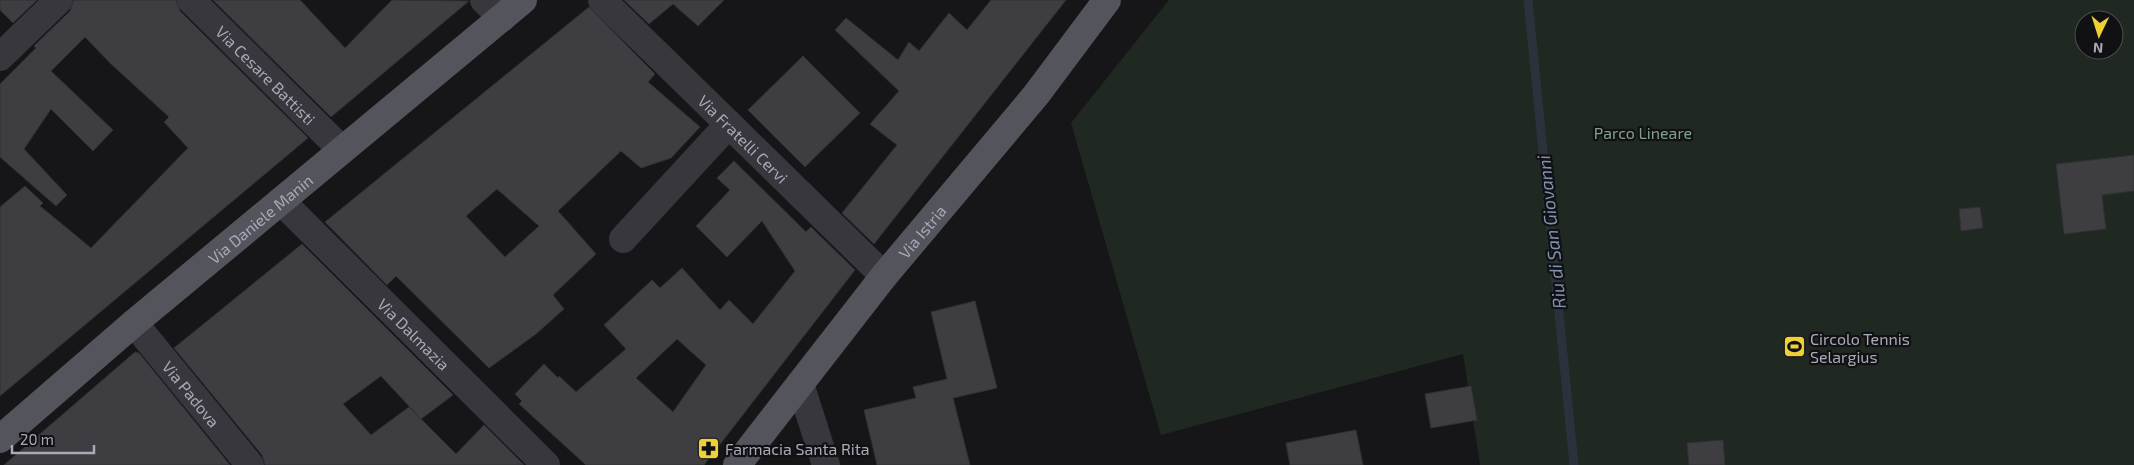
<svg xmlns="http://www.w3.org/2000/svg" width="2134" height="465" viewBox="0 0 2134 465" font-family="'Exo 2',sans-serif">
<style>
.green{fill:#202822;fill-rule:evenodd}
.lines{fill:none;stroke-linecap:round;stroke-linejoin:round}
.stream{stroke:#2c323c;stroke-width:9}
.building{fill:#3e3e42;stroke:#313034;fill-rule:evenodd}
.minor{stroke:#37373d;stroke-width:28}
.major{stroke:#53545c;stroke-width:28}
.labels{text-anchor:middle;dominant-baseline:central;stroke-width:4.5;stroke-linejoin:round;paint-order:stroke}
.street-label{font-size:16px;fill:#a8aab8;stroke:#111113}
.park-label{font-size:16px;fill:#80a288;stroke:#111113}
.poi-label{font-size:16px;fill:#a8aab8;stroke:#111113;text-anchor:start}
.water-label{font-size:18px;font-style:italic;fill:#8092b2;stroke:#111113}
</style>
<rect width="100%" height="100%" fill="#161618"/>
<path class="green" d="M1169,0H2134V465H1480L1463,354L1161,435L1071,123ZM2084,20H2114V50H2084Z"/>
<g class="lines">
<polyline class="stream" points="1528,0 1574,465"/>
</g>
<g class="building">
<polygon points="0,0 37,0 13,23 0,10"/>
<polygon points="74,0 176,0 180,11 308,138 0,396 0,207 25,186 43,203 40,206 91,248 188,148 164,122 169,117 110,63 85,37 51,71 113,130 93,151 51,109 24,149 67,195 56,206 0,157 0,84 36,48 34,46 70,11"/>
<polygon points="213,0 300,0 345,48 392,0 469,1 331,117"/>
<polygon points="624,0 724,0 698,26 673,4 649,24"/>
<polygon points="991,0 1066,0 874,244 842,213 897,145 870,124 899,91 835,30 846,18 898,60 909,42 919,51 949,13 967,30"/>
<path d="M589,7L655,74L648,82L700,127L671,158L641,168L621,151L558,211L596,254L553,295L564,309L536,334L489,368L396,276L387,285L325,222ZM497,189L539,226L505,257L466,216Z"/>
<polygon points="803,56 860,113 805,167 748,110"/>
<polygon points="2134,155 2134,191 2102,195 2106,229 2064,234 2056,164"/>
<path d="M734,161L806,232L811,227L855,270L704,465H586L519,404L522,401L515,394L544,364L558,378L559,376L576,392L626,349L604,325L652,280L660,288L682,268L720,310L729,300L753,324L795,271L762,221L727,257L696,226L730,190L717,178ZM677,339L706,365L673,412L636,378Z"/>
<polygon points="1980,207 1983,228 1961,231 1959,209"/>
<polygon points="302,244 453,395 421,419 381,376 343,404 371,435 409,407 456,454 484,425 524,465 265,465 262,455 174,348"/>
<polygon points="975,301 997,388 953,398 970,465 877,465 864,410 916,398 913,387 947,379 931,312"/>
<polygon points="135,352 139,353 230,465 4,465"/>
<polygon points="1471,386 1477,420 1431,428 1425,394"/>
<polygon points="1356,430 1363,465 1290,465 1286,443"/>
<polygon points="1723,440 1725,465 1689,465 1687,443"/>
</g>
<g class="lines">
<g class="minor">
<path id="s1" d="M191,0L342,150"/>
<polyline points="484,0 502,18"/>
<path id="s2" d="M602,0L884,276"/>
<polyline points="0,57 59,0"/>
<path id="s3" d="M281,201L546,465"/>
<polyline points="623,239 729,124"/>
<path id="s4" d="M134,323L250,465"/>
<polyline points="800,384 826,465"/>
</g>
<g class="major">
<path id="s5" d="M0,439L134,323L523,0"/>
<path id="s6" d="M737,465L884,276L1036,95L1107,0"/>
</g>
</g>
<defs>
<symbol id="stadium-square" viewBox="-11 -11 22 22"><rect x="-9" y="-9" width="18" height="18" rx="4" fill="#eed138" stroke="#111113"/><path d="M0-5a6.5 5 0 1 0 0 10a6.5 5 0 1 0 0-10ZM-3.5-1.8h7v3.6h-7Z" fill="#111"/></symbol>
<symbol id="pharmacy-square" viewBox="-11 -11 22 22"><rect x="-9" y="-9" width="18" height="18" rx="4" fill="#eed138" stroke="#111113"/><path d="M-2-6h4v4h4v4h-4v4h-4v-4h-4v-4h4Z" fill="#111"/></symbol>
</defs>
<g fill-rule="evenodd">
<use href="#stadium-square" x="1782" y="334" width="25" height="25"/>
<use href="#pharmacy-square" x="696" y="436" width="25" height="25"/>
</g>
<g class="labels">
<g class="street-label">
<text stroke="none"><textPath href="#s1" startOffset="106">Via Cesare Battisti</textPath></text>
<text stroke="none"><textPath href="#s2" startOffset="198">Via Fratelli Cervi</textPath></text>
<text stroke="none"><textPath href="#s5" startOffset="341">Via Daniele Manin</textPath></text>
<text stroke="none"><textPath href="#s6" startOffset="298">Via Istria</textPath></text>
<text stroke="none"><textPath href="#s3" startOffset="188">Via Dalmazia</textPath></text>
<text stroke="none"><textPath href="#s4" startOffset="91">Via Padova</textPath></text>
</g>
<g class="park-label">
<text x="1643" y="132">Parco Lineare</text>
</g>
<g class="poi-label">
<text x="1810" y="338">Circolo Tennis<tspan x="1810" dy="18">Selargius</tspan></text>
<text x="725" y="448">Farmacia Santa Rita</text>
</g>
<g class="water-label">
<text transform="translate(1551 232) rotate(-96)">Riu di San Giovanni</text>
</g>
</g>
<g transform="translate(2099 35) rotate(184)"><circle r="24" fill="#111113" stroke="#4d4e55"/>
<path d="M0-4L9 19L0 12L-9 19Z" fill="#eed138"/>
<text y="-8" font-size="14" font-weight="bold" text-anchor="middle" fill="#a8aab8">N</text>
</g>
<path d="M12 445v8h82v-8" fill="none" stroke="#a8aab8" stroke-width="2.5"/>
<text x="20" y="445" font-size="15" fill="#a8aab8" stroke="#111113" stroke-width="4" paint-order="stroke">20 m</text>
</svg>
